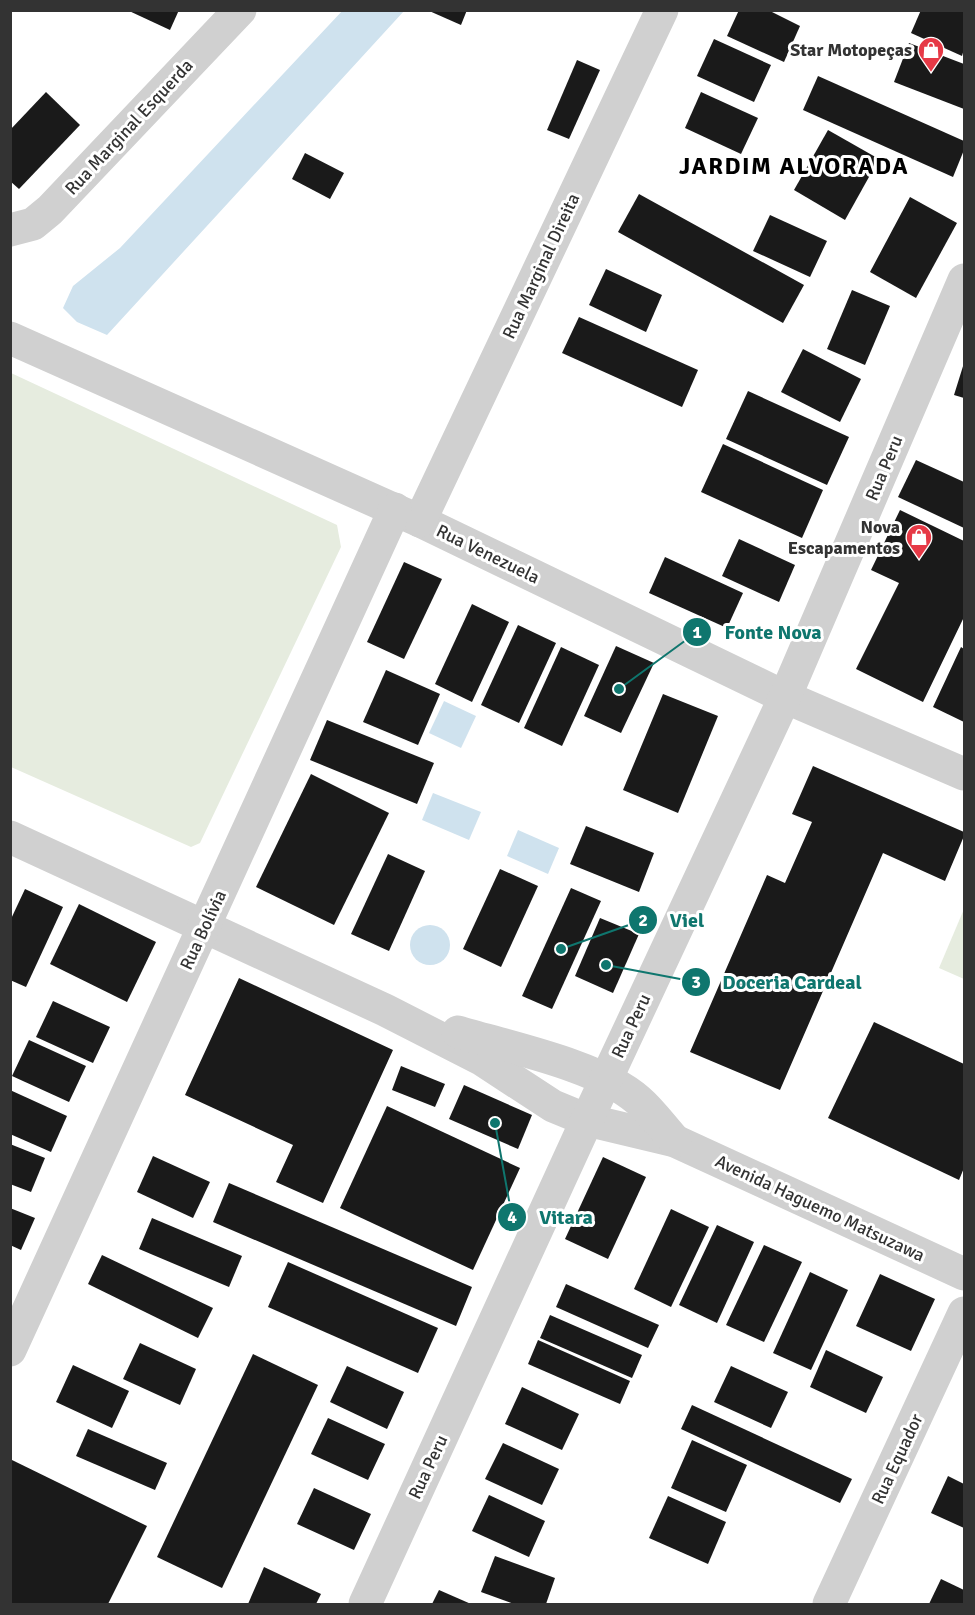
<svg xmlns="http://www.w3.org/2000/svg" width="975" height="1615" viewBox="0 0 975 1615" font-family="Signika,sans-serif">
  <rect width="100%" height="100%" fill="#fff"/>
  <g fill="#e6ecdf">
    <path d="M11 373 337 525 341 547 200 843 191 847 11 767Z"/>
    <path d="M964 909V979L939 968Z"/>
  </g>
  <g fill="#cfe2ee">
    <path d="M343 10 404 11 107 335 77 322 63 308 73 286 120 248Z"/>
    <path d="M444 701 476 716 461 748 429 733Z"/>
    <path d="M433 793 481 812 469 840 422 820Z"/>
    <path d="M518 830 559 848 548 874 507 856Z"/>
    <circle cx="430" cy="945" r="20"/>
  </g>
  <g fill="#1a1a1a">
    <path d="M127 10H179L170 30Z"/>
    <path d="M427 10H467L461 25Z"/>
    <path d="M739 10H768L800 26 784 62 727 36Z"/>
    <path d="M921 10H964V49L962 56 911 33Z"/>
    <path d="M714 39 771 65 754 102 697 76Z"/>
    <path d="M909 43 964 64V109L894 82Z"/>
    <path d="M577 60 600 70 569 139 547 130Z"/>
    <path d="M818 76 964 141V150L953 177 803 110Z"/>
    <path d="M46 92 80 125 19 189 10 181V130Z"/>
    <path d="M701 92 758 118 741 154 685 128Z"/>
    <path d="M828 130 879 159 845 220 794 190Z"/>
    <path d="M305 153 344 173 330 199 292 179Z"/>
    <path d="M639 194 804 285 783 323 618 232Z"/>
    <path d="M910 197 957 223 916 298 870 272Z"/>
    <path d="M770 215 827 241 810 277 753 251Z"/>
    <path d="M606 269 662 295 646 332 589 305Z"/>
    <path d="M852 290 890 306 865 365 827 349Z"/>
    <path d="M579 317 698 370 682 407 562 353Z"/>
    <path d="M803 349 861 379 840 422 781 392Z"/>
    <path d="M964 363V398L954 395Z"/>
    <path d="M748 391 849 437 827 485 726 439Z"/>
    <path d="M723 444 823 490 802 538 701 492Z"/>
    <path d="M916 460 964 482V528L898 497Z"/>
    <path d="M900 510 964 541V617L923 702 856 669 899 583 871 570Z"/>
    <path d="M739 539 795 565 779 602 722 576Z"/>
    <path d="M665 557 743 593 727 628 649 593Z"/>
    <path d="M404 562 442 579 404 659 367 642Z"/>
    <path d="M472 604 509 622 472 702 435 684Z"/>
    <path d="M518 625 556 643 519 723 481 705Z"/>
    <path d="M616 646 654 663 621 733 584 716Z"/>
    <path d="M561 647 599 665 562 746 524 728Z"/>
    <path d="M961 647 964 649V722L933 707Z"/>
    <path d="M386 670 440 694 418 745 363 722Z"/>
    <path d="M663 694 718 716 678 813 623 790Z"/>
    <path d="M327 720 434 763 417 804 310 760Z"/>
    <path d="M813 766 964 832V836L945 881 883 853 780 1090 690 1052 767 875 785 883 812 822 792 814Z"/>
    <path d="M311 774 389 813 334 925 256 887Z"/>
    <path d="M586 826 654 853 639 892 570 864Z"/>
    <path d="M388 854 425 871 389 951 351 934Z"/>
    <path d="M500 869 538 886 501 967 463 949Z"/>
    <path d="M571 888 601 901 552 1009 522 996Z"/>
    <path d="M25 889 63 907 26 987 10 980V921Z"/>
    <path d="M79 904 156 942 127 1002 50 964Z"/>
    <path d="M600 918 639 934 613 993 575 976Z"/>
    <path d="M239 978 393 1050 323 1203 276 1182 293 1145 185 1095Z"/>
    <path d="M53 1001 110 1027 93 1063 36 1037Z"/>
    <path d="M874 1022 964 1064V1168L959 1180 828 1118Z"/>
    <path d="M29 1040 86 1066 69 1102 12 1076Z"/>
    <path d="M401 1066 445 1084 435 1107 392 1090Z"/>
    <path d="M464 1085 532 1115 518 1149 449 1119Z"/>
    <path d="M10 1090 67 1116 51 1152 10 1134Z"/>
    <path d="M387 1106 520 1168 473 1270 340 1208Z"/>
    <path d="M10 1144 45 1158 31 1192 10 1184Z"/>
    <path d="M153 1156 210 1182 193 1218 137 1192Z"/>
    <path d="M603 1157 646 1177 608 1259 565 1239Z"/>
    <path d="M229 1183 472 1287 456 1326 213 1222Z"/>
    <path d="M10 1208 35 1218 21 1250 10 1245Z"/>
    <path d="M671 1209 709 1227 671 1307 634 1289Z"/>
    <path d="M152 1218 242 1256 229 1287 139 1249Z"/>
    <path d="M717 1225 754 1242 717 1323 679 1305Z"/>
    <path d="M764 1245 802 1262 764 1342 726 1325Z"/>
    <path d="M102 1255 213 1308 198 1338 88 1284Z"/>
    <path d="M288 1262 438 1328 418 1373 268 1307Z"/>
    <path d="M810 1272 848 1290 811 1370 773 1353Z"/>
    <path d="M880 1274 935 1299 911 1351 856 1326Z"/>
    <path d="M566 1284 659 1325 648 1348 556 1307Z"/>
    <path d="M550 1315 642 1355 632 1378 540 1338Z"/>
    <path d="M538 1340 630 1381 620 1404 528 1364Z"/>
    <path d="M140 1343 196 1369 180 1405 123 1379Z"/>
    <path d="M826 1350 883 1377 866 1413 810 1387Z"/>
    <path d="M253 1354 318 1385 222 1588 157 1557Z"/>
    <path d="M73 1365 129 1391 112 1428 56 1402Z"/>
    <path d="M347 1366 404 1392 387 1429 330 1402Z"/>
    <path d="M731 1366 788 1392 771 1428 714 1402Z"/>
    <path d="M522 1387 579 1414 562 1450 505 1424Z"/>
    <path d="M692 1405 852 1479 840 1503 681 1429Z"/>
    <path d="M328 1418 385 1444 368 1480 311 1454Z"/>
    <path d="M88 1429 167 1463 155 1490 76 1456Z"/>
    <path d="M692 1440 747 1465 726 1512 671 1488Z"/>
    <path d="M503 1443 559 1469 542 1505 485 1479Z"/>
    <path d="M12 1460 147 1526 108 1604H10Z"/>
    <path d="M948 1476 964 1484V1528L931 1513Z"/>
    <path d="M314 1488 371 1514 354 1550 297 1524Z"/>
    <path d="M489 1495 545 1521 529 1557 472 1531Z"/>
    <path d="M668 1496 726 1522 708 1564 649 1538Z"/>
    <path d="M495 1556 555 1578 546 1604H514L481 1592Z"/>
    <path d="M264 1567 321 1594 316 1604H248Z"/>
    <path d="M941 1579 964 1590V1604H929Z"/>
    <path d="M439 1590 471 1604H432Z"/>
  </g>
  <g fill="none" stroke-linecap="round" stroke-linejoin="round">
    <g stroke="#d0d0d0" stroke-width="33">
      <path d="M10 230 33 224 50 210 240 10"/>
      <path d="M10 338 420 521 785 697 964 774"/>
      <path d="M420 521 662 10"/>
      <path d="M10 837 385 1010 481 1059 553 1106 587 1120 675 1141 964 1274"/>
      <path d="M458 1032C508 1047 600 1066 638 1100 652 1112 663 1128 675 1141"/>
      <path d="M10 1350 395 509"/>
      <path d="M365 1604 587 1120 785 697 964 280"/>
      <path d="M829 1604 964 1313"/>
    </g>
  </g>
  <defs>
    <g id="shop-pin" transform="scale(1.35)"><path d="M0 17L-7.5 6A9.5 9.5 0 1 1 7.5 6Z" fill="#e63946" stroke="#fff"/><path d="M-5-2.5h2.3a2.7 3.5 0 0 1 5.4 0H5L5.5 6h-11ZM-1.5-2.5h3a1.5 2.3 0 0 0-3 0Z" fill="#fff"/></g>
  </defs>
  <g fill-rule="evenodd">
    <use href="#shop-pin" x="931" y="50"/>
    <use href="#shop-pin" x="919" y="537"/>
  </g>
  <g text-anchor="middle" stroke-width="6" stroke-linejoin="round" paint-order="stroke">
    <g font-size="18" font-weight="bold" fill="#333" stroke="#fff" text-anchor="end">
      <text x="912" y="56">Star Motopeças</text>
      <text x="900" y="533">Nova<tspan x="900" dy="21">Escapamentos</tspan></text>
    </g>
    <g font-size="18" fill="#333" stroke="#fff">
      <text transform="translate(129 127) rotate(-47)" y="6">Rua Marginal Esquerda</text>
      <text transform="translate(541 266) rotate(-65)" y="6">Rua Marginal Direita</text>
      <text transform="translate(884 468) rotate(-67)" y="6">Rua Peru</text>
      <text transform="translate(488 554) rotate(26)" y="6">Rua Venezuela</text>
      <text transform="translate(203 930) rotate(-65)" y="6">Rua Bolívia</text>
      <text transform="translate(631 1026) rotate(-65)" y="6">Rua Peru</text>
      <text transform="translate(820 1208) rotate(25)" y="6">Avenida Haguemo Matsuzawa</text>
      <text transform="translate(897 1459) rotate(-65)" y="6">Rua Equador</text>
      <text transform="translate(428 1467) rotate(-65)" y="6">Rua Peru</text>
    </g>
    <g font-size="24" font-weight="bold" letter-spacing="1.5" fill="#000" stroke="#fff">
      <text x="794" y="174">JARDIM ALVORADA</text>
    </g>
  </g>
  <path fill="none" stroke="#0f766e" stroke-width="2" d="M619 689L697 632M561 949L643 920M606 965L696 982M495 1123L512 1217"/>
  <g fill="#0f766e" stroke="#fff" stroke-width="2">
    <circle cx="619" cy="689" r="6"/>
    <circle cx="561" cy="949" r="6"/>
    <circle cx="606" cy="965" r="6"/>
    <circle cx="495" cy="1123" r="6"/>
    <circle cx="697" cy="632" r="15"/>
    <circle cx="643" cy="920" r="15"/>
    <circle cx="696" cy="982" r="15"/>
    <circle cx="512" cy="1217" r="15"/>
  </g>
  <g font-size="18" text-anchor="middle" font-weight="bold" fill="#fff">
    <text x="697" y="638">1</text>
    <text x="643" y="926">2</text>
    <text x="696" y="988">3</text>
    <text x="512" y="1223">4</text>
  </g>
  <g font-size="20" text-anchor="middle" font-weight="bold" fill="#0f766e" stroke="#fff" stroke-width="6" stroke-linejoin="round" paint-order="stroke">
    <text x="773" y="639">Fonte Nova</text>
    <text x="687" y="927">Viel</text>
    <text x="792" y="989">Doceria Cardeal</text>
    <text x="566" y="1224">Vitara</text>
  </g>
  <rect width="975" height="1615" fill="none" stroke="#333333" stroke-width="24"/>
</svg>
